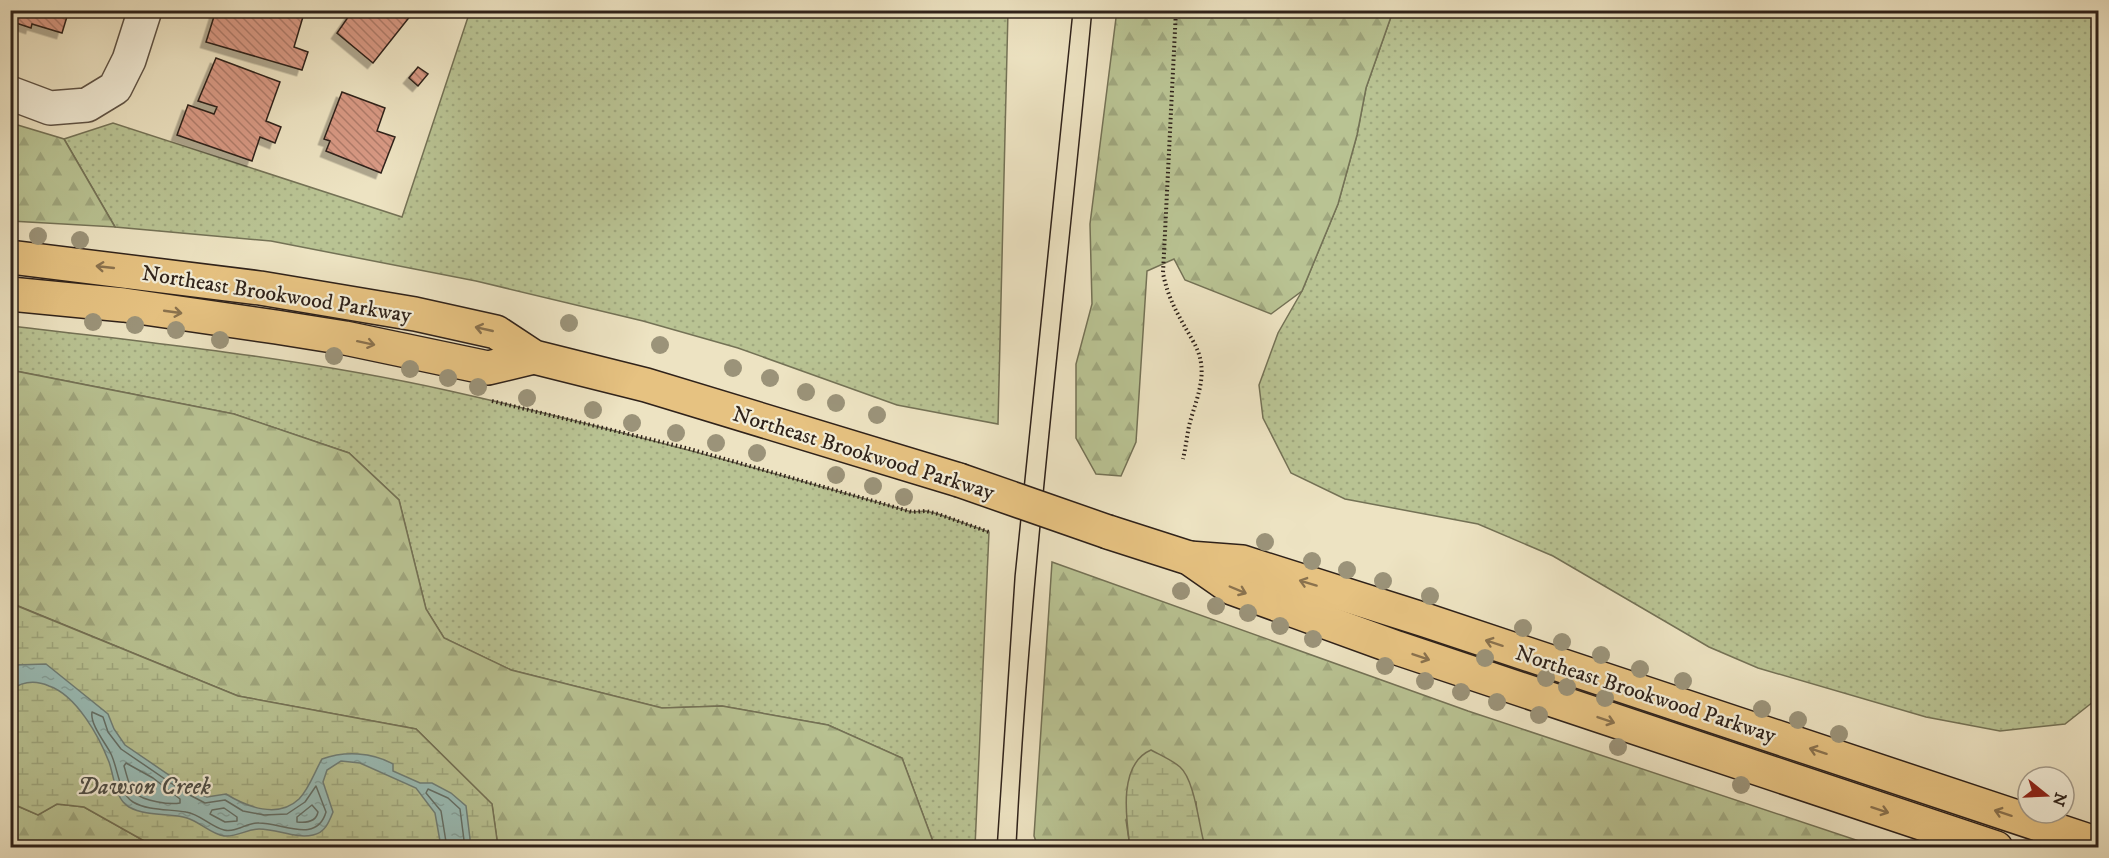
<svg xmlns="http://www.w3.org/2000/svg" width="2109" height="858" viewBox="0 0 2109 858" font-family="'IM FELL DW Pica',serif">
  <defs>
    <pattern id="grass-dots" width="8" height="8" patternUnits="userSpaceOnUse" patternTransform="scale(1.5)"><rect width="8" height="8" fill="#b9c393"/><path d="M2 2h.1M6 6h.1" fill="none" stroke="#9fa77e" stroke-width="1.8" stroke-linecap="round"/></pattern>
    <pattern id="forest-firs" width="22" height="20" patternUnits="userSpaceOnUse" patternTransform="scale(1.5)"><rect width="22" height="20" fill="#b9c393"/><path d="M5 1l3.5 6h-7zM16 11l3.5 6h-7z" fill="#9fa77e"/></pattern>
    <pattern id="wetland-marsh" width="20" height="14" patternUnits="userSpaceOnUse" patternTransform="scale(1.5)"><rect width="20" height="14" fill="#b9c393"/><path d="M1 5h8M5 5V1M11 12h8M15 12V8" fill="none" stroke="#9fa77e"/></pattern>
    <pattern id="water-ripples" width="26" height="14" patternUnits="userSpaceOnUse" patternTransform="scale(1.5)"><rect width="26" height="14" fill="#9abdb7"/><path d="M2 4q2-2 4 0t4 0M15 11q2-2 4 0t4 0" fill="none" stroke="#85a29d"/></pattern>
    <pattern id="building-back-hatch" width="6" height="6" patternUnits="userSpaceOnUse" patternTransform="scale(1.5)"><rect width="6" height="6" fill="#d89984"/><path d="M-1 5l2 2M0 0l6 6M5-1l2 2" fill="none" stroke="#b07c6b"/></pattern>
    <filter id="shadow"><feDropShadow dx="-5.5" dy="5.5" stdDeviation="0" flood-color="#0004"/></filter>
  </defs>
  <rect width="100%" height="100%" fill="#ede3c2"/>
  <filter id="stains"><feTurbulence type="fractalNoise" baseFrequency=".00333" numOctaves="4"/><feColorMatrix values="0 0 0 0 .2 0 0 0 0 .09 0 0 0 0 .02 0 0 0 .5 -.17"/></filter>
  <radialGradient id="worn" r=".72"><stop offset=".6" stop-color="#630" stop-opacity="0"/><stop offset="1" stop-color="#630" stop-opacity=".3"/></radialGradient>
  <g fill="url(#grass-dots)" stroke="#747256" stroke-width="1.5">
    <path d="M470 11H1008L998 424 897 405 738 348 643 321 476 281 271 241 115 227 64 139 113 123 402 217Z"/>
    <path d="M1393 11H2098V698L2065 724 2000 731 1926 717 1758 668 1709 647 1553 556 1478 524 1345 499 1291 473 1263 418 1259 385 1278 333 1302 291 1338 204 1357 135 1366 88Z"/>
    <path d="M11 326C158 343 305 359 450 391 606 426 759 469 912 512L926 511 938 514 989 532 975 847H935L902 758 828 725 722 706 662 708 511 670 444 638 426 609 399 500 349 453 234 414 11 370Z"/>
  </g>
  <g fill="url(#forest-firs)" stroke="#747256" stroke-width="1.5">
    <path d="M1117 10 1393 11 1366 88 1357 135 1338 204 1302 291 1271 314 1185 280 1174 259 1147 271 1136 442 1121 476 1096 474 1076 438V364L1092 304 1090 224Z"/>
    <path d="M11 123 64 139 115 227 11 221Z"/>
    <path d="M10 370 234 414 349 453 399 500 426 609 444 638 511 670 662 708 722 706 828 725 902 758 935 847H498L492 804 416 729 238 696 11 603Z"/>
    <path d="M1052 562 1468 711 1877 847H1205L1198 824 1196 802 1126 820 1130 847H1038L1034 836Z"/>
    <path d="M10 803 38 815 57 804 84 807 155 847H11Z"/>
  </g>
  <g fill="url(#wetland-marsh)" stroke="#747256" stroke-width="1.5">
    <path d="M10 603 238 696 416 729 492 804 498 847H155L84 807 57 804 38 815 11 803Z"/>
    <path d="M1151 750C1160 755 1172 760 1180 767 1195 780 1199 827 1205 847H1130C1126 818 1118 764 1151 750Z"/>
  </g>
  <path fill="url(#water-ripples)" stroke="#6f7f78" stroke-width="1.5" d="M46 664 108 714 114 729 125 745 188 788 207 797 226 794C247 807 278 819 299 799 309 789 315 771 322 759 344 751 372 752 393 764V771L420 783H432L451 793 466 806 471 847H441L435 813 416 788 360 763 341 761 327 770 323 782 333 812C329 822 325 833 313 835 295 839 278 829 259 829 247 829 238 837 224 836 211 834 200 822 187 818 170 813 147 817 129 807 115 799 114 776 109 762 99 736 76 695 49 686 35 680 23 681 11 690V667L15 665Z"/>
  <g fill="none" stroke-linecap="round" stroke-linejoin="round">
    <g stroke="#647068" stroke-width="1.5">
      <path d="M92 712 103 717 108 732 121 749 184 792 205 803 225 800 243 811 264 815 287 814 305 802 316 786 326 812C317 844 282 823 259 823 247 822 237 833 224 830 211 827 200 814 186 812 170 809 148 811 133 802 118 793 118 766 110 752 104 741 90 724 92 712Z"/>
      <path d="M126 763 153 778 180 799V803C170 805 143 801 135 793 128 786 127 775 124 766Z"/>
      <path d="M312 805 318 812C316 822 306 823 297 822V817Z"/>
      <path d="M224 808 237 817V821L225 822 210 814 212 810Z"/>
      <path d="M447 848 441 811 426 793 428 789 448 798 460 809 465 848"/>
    </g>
  </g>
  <g fill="url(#building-back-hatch)" stroke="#2f221a" stroke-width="1.5" filter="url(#shadow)">
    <path d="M10 10H69L62 33 32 24 31 28 10 21Z"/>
    <path d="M216 10H305L294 47 308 52 302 70 206 42Z"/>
    <path d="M353 10H415L373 63 337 33Z"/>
    <path d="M216 58 280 82 266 121 281 127 275 143 260 137 252 161 177 135 188 105 214 114 217 107 198 101Z"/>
    <path d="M418 67 428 74 418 86 409 78Z"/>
    <path d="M342 92 385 108 377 131 395 137 381 173 326 151 330 141 324 139Z"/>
  </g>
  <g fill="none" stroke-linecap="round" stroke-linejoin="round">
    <g stroke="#5e5244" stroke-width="36">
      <path id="minor" d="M10 93 50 108 87 105 115 88 129 60 145 10"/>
    </g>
    <g stroke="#2f221a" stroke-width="36">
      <g id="major">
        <path d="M10 257 260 288 415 314 496 332 534 357 646 385 959 480"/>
        <path d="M10 294 124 305 276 327 345 338 488 368 534 357"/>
        <path d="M1108 532 1189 558 1232 588 1397 648 1996 848"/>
        <path d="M1189 558 1242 562 1425 620 2098 844"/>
      </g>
    </g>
    <g stroke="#2f221a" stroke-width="4" stroke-dasharray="1.5 3" stroke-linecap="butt">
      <path d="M1176 10 1163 273C1168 300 1180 318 1193 341 1210 370 1198 394 1190 422 1187 434 1186 447 1183 459"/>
      <path d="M492 401 686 448 912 512 926 511 938 514 989 532"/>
    </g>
    <use href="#minor" stroke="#f3edd7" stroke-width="33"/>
    <use href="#major" stroke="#e6c281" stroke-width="33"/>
    <g stroke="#2f221a" stroke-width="1.5">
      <path d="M997 848 1015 576 1073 10"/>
      <path d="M1016 848C1030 568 1066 290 1092 10"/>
    </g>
    <g stroke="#2f221a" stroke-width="36" stroke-linecap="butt">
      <path id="major-bridge" d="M959 480 1108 532"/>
    </g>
    <use href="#major-bridge" stroke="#e6c281" stroke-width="33"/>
  </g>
  <g fill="#9b9379">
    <circle cx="38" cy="236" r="9"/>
    <circle cx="80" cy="240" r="9"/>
    <circle cx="93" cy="322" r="9"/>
    <circle cx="569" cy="323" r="9"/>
    <circle cx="135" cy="325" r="9"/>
    <circle cx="176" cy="330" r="9"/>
    <circle cx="220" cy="340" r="9"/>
    <circle cx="660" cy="345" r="9"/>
    <circle cx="334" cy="356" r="9"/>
    <circle cx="733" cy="368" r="9"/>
    <circle cx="410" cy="369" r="9"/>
    <circle cx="448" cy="378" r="9"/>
    <circle cx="770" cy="378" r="9"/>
    <circle cx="478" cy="387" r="9"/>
    <circle cx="806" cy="392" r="9"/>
    <circle cx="527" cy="398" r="9"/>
    <circle cx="836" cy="403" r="9"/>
    <circle cx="593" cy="410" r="9"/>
    <circle cx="877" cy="415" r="9"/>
    <circle cx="632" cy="423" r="9"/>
    <circle cx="676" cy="433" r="9"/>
    <circle cx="716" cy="443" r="9"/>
    <circle cx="757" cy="453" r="9"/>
    <circle cx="836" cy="475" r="9"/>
    <circle cx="873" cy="486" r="9"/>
    <circle cx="904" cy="497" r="9"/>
    <circle cx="1265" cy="542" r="9"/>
    <circle cx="1312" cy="561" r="9"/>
    <circle cx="1347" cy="570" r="9"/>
    <circle cx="1383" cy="581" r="9"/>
    <circle cx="1181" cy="591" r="9"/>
    <circle cx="1430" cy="596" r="9"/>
    <circle cx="1216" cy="606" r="9"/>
    <circle cx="1248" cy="613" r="9"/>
    <circle cx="1280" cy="626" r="9"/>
    <circle cx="1523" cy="628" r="9"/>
    <circle cx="1313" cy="639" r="9"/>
    <circle cx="1562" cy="642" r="9"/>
    <circle cx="1601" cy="655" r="9"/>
    <circle cx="1485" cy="658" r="9"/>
    <circle cx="1385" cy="666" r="9"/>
    <circle cx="1640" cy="669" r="9"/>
    <circle cx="1546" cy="678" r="9"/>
    <circle cx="1425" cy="681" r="9"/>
    <circle cx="1683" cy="681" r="9"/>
    <circle cx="1567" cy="687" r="9"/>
    <circle cx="1461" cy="692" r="9"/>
    <circle cx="1605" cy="698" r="9"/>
    <circle cx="1497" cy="702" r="9"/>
    <circle cx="1762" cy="709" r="9"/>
    <circle cx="1539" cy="715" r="9"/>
    <circle cx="1798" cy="720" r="9"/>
    <circle cx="1839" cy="734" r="9"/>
    <circle cx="1618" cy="747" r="9"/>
    <circle cx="1741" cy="785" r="9"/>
  </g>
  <defs><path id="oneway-shaft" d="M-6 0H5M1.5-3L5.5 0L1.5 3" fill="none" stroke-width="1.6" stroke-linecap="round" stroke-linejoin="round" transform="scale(1.5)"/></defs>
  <g stroke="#8a724e">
    <use href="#oneway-shaft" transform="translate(105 267) rotate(-174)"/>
    <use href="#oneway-shaft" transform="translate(173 312) rotate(8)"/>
    <use href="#oneway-shaft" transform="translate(484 329) rotate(-167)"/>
    <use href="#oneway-shaft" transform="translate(366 343) rotate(12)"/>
    <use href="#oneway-shaft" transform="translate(1308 583) rotate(-163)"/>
    <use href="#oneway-shaft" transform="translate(1238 590) rotate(23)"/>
    <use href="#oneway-shaft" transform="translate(1494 643) rotate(-162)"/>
    <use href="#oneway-shaft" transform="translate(1421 657) rotate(19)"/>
    <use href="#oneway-shaft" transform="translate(1606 720) rotate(19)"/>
    <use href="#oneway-shaft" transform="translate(1818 751) rotate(-162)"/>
    <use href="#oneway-shaft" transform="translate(1880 810) rotate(18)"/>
    <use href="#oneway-shaft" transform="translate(2003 813) rotate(-162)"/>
  </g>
  <g text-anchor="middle" stroke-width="4.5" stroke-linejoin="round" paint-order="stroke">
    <g font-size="22" fill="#2f221a" stroke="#f3edd7">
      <text transform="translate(277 293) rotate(9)" y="8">Northeast Brookwood Parkway</text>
      <text transform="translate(864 452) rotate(17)" y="8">Northeast Brookwood Parkway</text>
      <text transform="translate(1646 693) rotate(18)" y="8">Northeast Brookwood Parkway</text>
    </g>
    <g font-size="24" font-style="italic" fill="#4f5049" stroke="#f3edd7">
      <text x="144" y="794">Dawson Creek</text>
    </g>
  </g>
  <rect width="2109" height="858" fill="none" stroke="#ede3c2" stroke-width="36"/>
  <rect x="12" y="12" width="2085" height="834" fill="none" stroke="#2f221a" stroke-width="3"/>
  <rect x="18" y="18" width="2073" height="822" fill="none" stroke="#2f221a" stroke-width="1.5"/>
  <g transform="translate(2046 795) rotate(108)"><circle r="28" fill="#f3edd7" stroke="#a59c8b" stroke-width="1.5"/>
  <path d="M0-4.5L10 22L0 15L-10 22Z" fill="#8f2418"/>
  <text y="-9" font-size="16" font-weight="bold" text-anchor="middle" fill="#2f221a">N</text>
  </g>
  <rect width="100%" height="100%" filter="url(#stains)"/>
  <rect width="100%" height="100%" fill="url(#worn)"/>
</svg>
